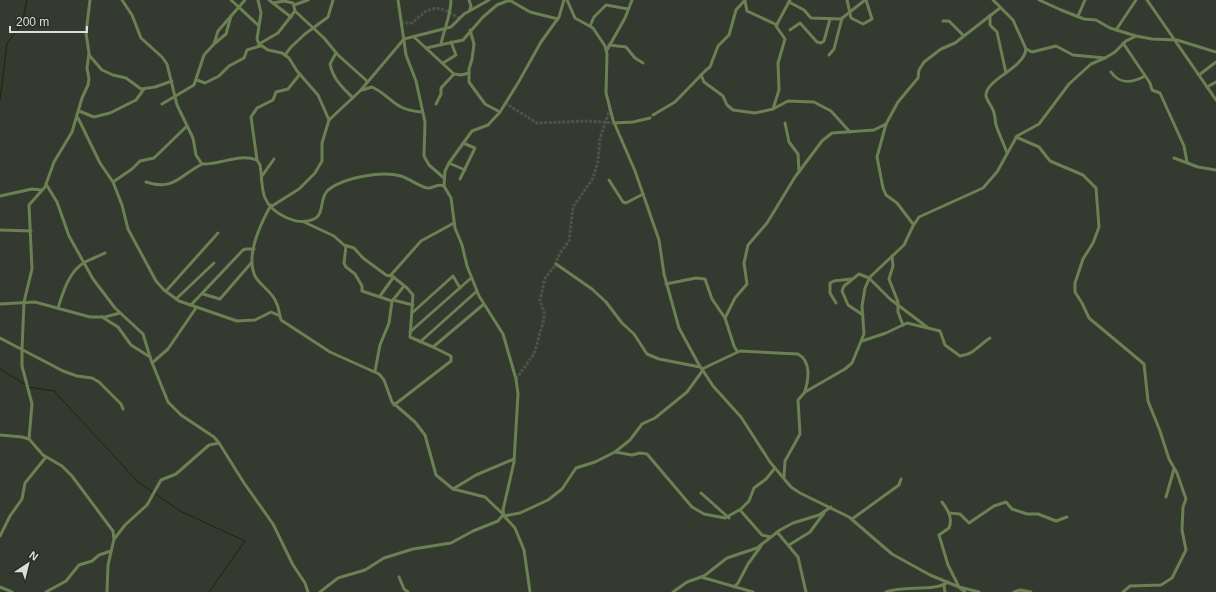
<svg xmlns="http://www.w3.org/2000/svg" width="1216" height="592" viewBox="0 0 1216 592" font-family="Arial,sans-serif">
  <rect width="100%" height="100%" fill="#343a2f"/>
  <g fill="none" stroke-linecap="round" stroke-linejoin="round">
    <g stroke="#1a2805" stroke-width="1">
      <path d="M0 100 7 43 22 24 27 0"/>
      <path d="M0 369 26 385"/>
      <path d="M28 387 54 391 138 482 180 511 245 541 209 592"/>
    </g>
    <g stroke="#4d5348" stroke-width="3" stroke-dasharray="3 1.5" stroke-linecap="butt">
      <path d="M401 23H412L426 11 436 8 445 10 459 18"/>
      <path d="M505 103 537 123 586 121 614 123"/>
      <path d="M516 379 534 354 544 319V312L540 300 545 278 554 267 560 253 569 241 573 207 593 178 598 161 600 138 610 109"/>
    </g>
    <g stroke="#6b8053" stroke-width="3">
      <path d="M90 0 86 33 89 53 87 68 89 79 88 85 82 98 72 132 54 162 45 187 29 205 32 269 24 302 22 349V366L32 404 29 439 43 455 62 466 72 476 113 531 114 539 108 565 107 592"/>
      <path d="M122 0 132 15 141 38 162 57 167 64 177 105 193 138 196 155 202 164C221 165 238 153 257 160L260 165C262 175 261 189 265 198 272 214 298 227 314 219 325 214 319 198 328 190 344 177 382 171 401 176 410 179 418 186 427 188 433 189 437 183 444 186L451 198 455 228 462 245 467 266 479 296 503 334 516 379 518 394 514 462 503 510 504 516 515 528 524 550 530 592"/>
      <path d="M231 0 258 25"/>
      <path d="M258 0 261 13 257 39 259 44 268 50 282 53 289 58 297 71 318 95 329 120"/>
      <path d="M269 0 291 17"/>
      <path d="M398 0 406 55 416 81 425 122 424 156 429 165 444 178"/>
      <path d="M469 0 471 6 470 9"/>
      <path d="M567 0 575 18 593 28 605 46 607 54 606 93 613 120 635 171 659 240 664 274 679 328 698 363 713 386 741 417 770 462 791 487 800 493 849 517 892 554 930 575 959 587 965 592"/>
      <path d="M847 0 851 18 863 24 872 19 866 0"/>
      <path d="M993 0 1013 20 1026 49 1032 52 1056 46 1073 55 1105 58 1115 52 1126 41 1136 36"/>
      <path d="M1039 0 1061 10 1084 19 1096 20 1110 28 1136 36 1152 39 1177 40 1216 52"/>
      <path d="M1147 0 1216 100"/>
      <path d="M745 1 747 11 777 25"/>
      <path d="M789 2 804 10 811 18 841 19 865 0"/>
      <path d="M273 3 284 1 293 3 295 11 324 38 338 55 367 81"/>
      <path d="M294 5 308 0"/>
      <path d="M990 15V25L997 32 1006 73"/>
      <path d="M1078 16 1085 0"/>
      <path d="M943 21H949L963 35"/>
      <path d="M590 26 594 17 606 5 628 9"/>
      <path d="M470 30 474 44 472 59 469 69V82L485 104 500 112"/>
      <path d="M790 30 800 23 817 42 821 43 824 41 830 19"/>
      <path d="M1116 30 1136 0"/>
      <path d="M414 37 454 74 461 75 469 73"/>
      <path d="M1123 43 1150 83 1152 90 1160 93 1184 146 1187 162"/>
      <path d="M214 44 226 34 231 16"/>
      <path d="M259 44 278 33 295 11"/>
      <path d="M441 44C444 29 451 15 451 0"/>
      <path d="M609 45 626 47 635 58 643 63"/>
      <path d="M426 48 463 40 483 17 497 5 507 1H511L530 12 558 19"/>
      <path d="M607 50 625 18 632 0"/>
      <path d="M336 53 330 64C333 79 342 87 353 98"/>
      <path d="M89 55 102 70 113 75 126 78 141 89 155 87 172 81"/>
      <path d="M285 55 291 47 305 34 328 17 333 0"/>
      <path d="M829 55 834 49 842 18"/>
      <path d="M443 63 456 55 451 42"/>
      <path d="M1111 72C1120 85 1132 83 1145 76"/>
      <path d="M701 75 704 82 723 96 727 105 733 110 755 113 773 109 788 101 814 102 831 111 850 132"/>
      <path d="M1199 75 1216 62"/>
      <path d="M197 80 205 83 219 76 229 66 244 58 247 50 260 46"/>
      <path d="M1207 87 1216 82"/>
      <path d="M362 90 372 87C393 97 393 110 422 112"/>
      <path d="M162 104 194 85 204 55 214 44 218 31 245 0"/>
      <path d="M436 104 441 94V88L454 74"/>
      <path d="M773 109 779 90 778 63 785 39 776 26 790 0"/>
      <path d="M79 111 94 117 110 113 136 100 144 89"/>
      <path d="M653 115 675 102 706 70 710 67 718 46 729 35 736 10 745 0"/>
      <path d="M78 118 100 163 113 182 122 205 128 229 156 281 164 290 179 301 237 321 255 320 271 312 280 316"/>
      <path d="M614 123 633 122 650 118"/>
      <path d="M785 123 789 142 798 154 799 172"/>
      <path d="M1016 137 1039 147 1050 161 1083 175 1096 188 1099 227 1093 243 1083 259 1075 283V292L1082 303 1089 318 1144 364 1148 401 1160 431 1169 459 1177 473 1186 499 1183 507 1182 530 1186 550 1172 578 1161 585 1130 586 1123 592"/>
      <path d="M1007 153C1004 144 999 134 996 125 995 120 995 114 993 110 991 105 987 101 986 96 985 79 1024 69 1026 49"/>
      <path d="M1174 158 1198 167 1216 170"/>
      <path d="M257 160 251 117 257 108 273 100 276 92 288 89 300 74"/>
      <path d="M449 163 465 170"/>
      <path d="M262 176 274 159"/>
      <path d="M460 179 475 148 463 143"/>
      <path d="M609 180 623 202 626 203 643 194"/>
      <path d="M113 182 132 169 140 161 154 158 187 126"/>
      <path d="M146 182C174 191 179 176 202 164"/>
      <path d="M46 184 57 202 69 236 93 279 115 308 143 334 151 360 168 402 181 415 214 437 219 443 244 483 273 524 293 565 305 583 308 592"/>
      <path d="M444 186 445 171 449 163 472 131 488 125 500 112 518 83 541 42 559 17 564 0"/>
      <path d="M0 196 32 189 42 190"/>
      <path d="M271 205C261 223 245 255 255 276 260 286 272 291 276 302 279 307 279 314 281 320L330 352 379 374 384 380 392 402 415 422 425 435 436 475 453 489 485 497 504 515"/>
      <path d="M272 206 299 189 315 173 322 161V143L329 120 360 91 404 39 451 27 464 14 489 0"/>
      <path d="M304 222 334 236 344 245 354 248 363 258 386 275 390 276 421 241 454 223"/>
      <path d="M913 224 897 203 886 195 883 188 877 157 886 124 898 102 918 78 919 70 924 62 941 49 955 43 1000 8"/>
      <path d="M0 230 31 231"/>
      <path d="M346 246 344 263 346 267 355 274 362 286V291L392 301 389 323 380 345 375 371"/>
      <path d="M892 256 893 266 889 279 898 302V312L903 325"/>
      <path d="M556 264 592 289 606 302 622 323 634 334 647 354 659 359 700 367"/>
      <path d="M391 275 407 288 413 295 410 337 433 347 484 304"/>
      <path d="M666 284 696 278 705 279 712 299 725 318 734 346 737 351"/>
      <path d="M166 291 218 233"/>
      <path d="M203 294 220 299 252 262"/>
      <path d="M380 296 393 278"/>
      <path d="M176 299 214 263"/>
      <path d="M393 300 413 305"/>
      <path d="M393 300 404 286"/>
      <path d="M836 303 830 293V283L834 281 851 279"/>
      <path d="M0 304 35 302 90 317H105L120 313"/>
      <path d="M191 305 243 250 246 249H254"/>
      <path d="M58 308C63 292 69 271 85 262 91 259 99 256 105 253"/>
      <path d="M412 313 453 276 460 288"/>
      <path d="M863 315 848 305 842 291 844 286 859 274 869 278 890 299 927 327"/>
      <path d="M102 317 118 327 131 345 150 357"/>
      <path d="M725 318 735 298 747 284 744 263 748 245 767 223 795 177 822 141 832 133 874 130 886 124"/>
      <path d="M410 332 471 278"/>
      <path d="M0 338 63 371 77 376 92 378 99 382 121 404 123 409"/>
      <path d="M862 341 886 333 907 323 940 331 945 345 960 356C973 355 979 345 990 338"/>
      <path d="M420 342 477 291"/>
      <path d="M152 363 168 349 196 308"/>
      <path d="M702 369 740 351 798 354C811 361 809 379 805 391"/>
      <path d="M394 405 451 361V356L433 347"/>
      <path d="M0 435 22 437 29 439"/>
      <path d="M615 452 632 455 640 453 647 454 692 507 704 514 725 518 741 509 749 501 754 488 766 479 775 468"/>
      <path d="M784 477 785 461 800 434 798 400 805 392 845 369 852 363 864 334 862 306 865 288 870 277 904 245 913 226 919 217 983 188 997 172 1017 136 1039 124 1069 84 1091 64 1105 58"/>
      <path d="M453 489 476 475 514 459"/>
      <path d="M701 493 729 518"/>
      <path d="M1166 497 1174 469"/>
      <path d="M942 502C948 510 953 518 949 528L939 535 948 565 959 587 979 592"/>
      <path d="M740 510 762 535 770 537"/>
      <path d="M949 513 960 514 969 523 994 506 1006 502 1012 509 1027 514H1038L1056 521 1067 517"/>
      <path d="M504 516 520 513 548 500 562 489 576 468 595 462 615 452 630 440 642 424 655 418 687 392 703 370"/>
      <path d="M852 519 899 485 901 479"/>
      <path d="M777 532 798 557 806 592"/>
      <path d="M0 536 10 516 22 499 25 483 46 457"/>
      <path d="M115 538 125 525 147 505 161 480 176 474 209 445 219 443"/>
      <path d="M789 545 810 532 824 513"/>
      <path d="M399 577 404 589 408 592"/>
      <path d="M701 577 753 592"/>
      <path d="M944 586 945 592"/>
      <path d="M0 587 12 592"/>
      <path d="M734 587 738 583 748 564 761 546"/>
      <path d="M46 592 66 581 79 565 92 561 99 555 111 551"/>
      <path d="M320 592 338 578 365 570 384 558 413 549 451 543 473 531 498 521 503 515"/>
      <path d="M673 592 687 582 704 576 727 558 757 548 780 530 793 523 819 515 831 507"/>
      <path d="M886 592C903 585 936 592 948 582"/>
      <path d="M1014 592 1020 590 1031 592"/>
    </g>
  </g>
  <g transform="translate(28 564) rotate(35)" stroke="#2a3025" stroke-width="3" paint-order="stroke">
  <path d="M0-3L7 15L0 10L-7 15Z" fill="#dbdfd8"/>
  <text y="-6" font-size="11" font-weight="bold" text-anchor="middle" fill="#dbdfd8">N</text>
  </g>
  <path d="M10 26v6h77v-6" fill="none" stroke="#dbdfd8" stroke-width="2"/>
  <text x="16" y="26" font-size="12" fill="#dbdfd8" stroke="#2a3025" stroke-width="3" paint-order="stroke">200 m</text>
</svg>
